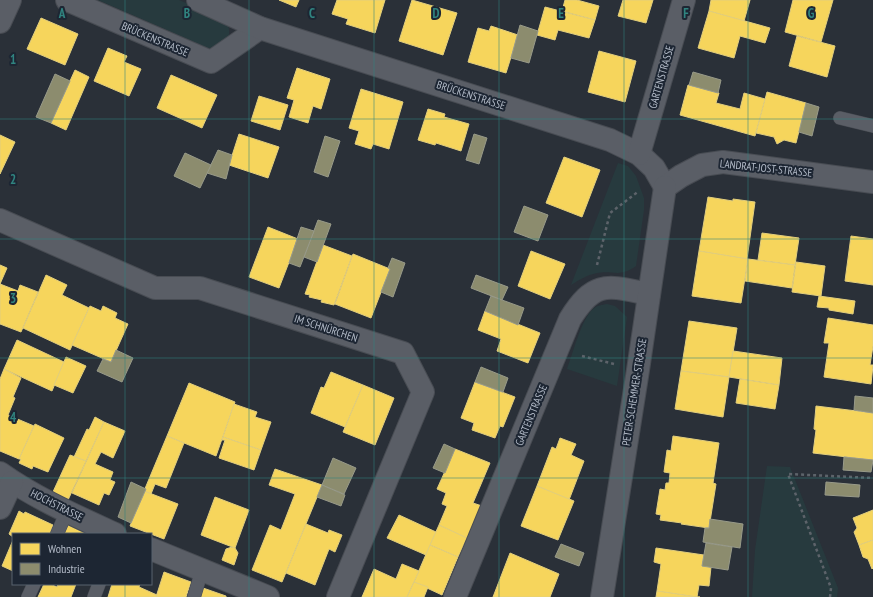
<svg xmlns="http://www.w3.org/2000/svg" width="873" height="597" viewBox="0 0 873 597" font-family="'PT Sans Narrow',sans-serif">
  <rect width="100%" height="100%" fill="#2a3038"/>
  <g fill="#273a3e">
    <path d="M98 0H179L223 19C230 26 230 31 228 40L217 49 208 48Z"/>
    <path d="M618 163 628 166 636 176 644 198V210L636 266C619 278 614 270 597 273 587 275 579 280 571 285Z"/>
    <path d="M607 304 615 306 627 317 617 386 567 369C573 353 581 320 593 309 597 305 602 305 607 304Z"/>
    <path d="M767 466 790 467 838 588 837 597H752L755 550Z"/>
  </g>
  <g fill="#f6d55c" stroke="#e2ce7d">
    <path d="M279 0H299L296 7Z"/>
    <path d="M337 0H385L375 33 346 24 348 19 332 14Z"/>
    <path d="M412 0 457 13 443 55 399 41Z"/>
    <path d="M565 0H577L599 6 595 20 562 11Z"/>
    <path d="M623 0H653L646 23 618 16Z"/>
    <path d="M711 0H750L744 21 709 11Z"/>
    <path d="M793 0H833L821 42 785 32Z"/>
    <path d="M545 7 595 20 589 38 558 30 555 40 537 35Z"/>
    <path d="M709 11 770 28 765 43 740 36 734 58 698 48Z"/>
    <path d="M41 18 78 34 65 65 27 49Z"/>
    <path d="M491 26 518 35 506 73 468 62 478 28 489 31Z"/>
    <path d="M797 36 835 46 827 77 789 66Z"/>
    <path d="M108 48 127 56 124 62 141 69 129 96 94 81Z"/>
    <path d="M599 51 636 61 625 102 588 92Z"/>
    <path d="M297 68 330 79 321 109 313 106 308 123 289 117 294 100 287 98Z"/>
    <path d="M75 70 89 77 66 130 51 123Z"/>
    <path d="M171 75 217 95 202 128 157 108Z"/>
    <path d="M688 85 719 93 716 103 740 109 744 93 765 99 755 136 680 115Z"/>
    <path d="M361 89 403 102 389 149 373 144 371 149 355 144 359 131 349 128Z"/>
    <path d="M767 92 806 103 796 143 784 140 777 144 774 137 756 133Z"/>
    <path d="M259 96 288 105 280 130 251 121Z"/>
    <path d="M428 109 445 114 444 117 469 124 461 151 436 143 435 145 418 140Z"/>
    <path d="M239 134 279 147 268 178 229 165Z"/>
    <path d="M0 135 15 142 0 174Z"/>
    <path d="M564 157 600 170 582 217 546 203Z"/>
    <path d="M708 197 733 201V199L755 202 747 259 699 251Z"/>
    <path d="M268 227 298 239 279 288 249 277Z"/>
    <path d="M762 233 799 238 795 265 758 260Z"/>
    <path d="M851 236 873 239V285L845 281Z"/>
    <path d="M323 245 352 256 334 305 321 302 322 300 309 297 310 295 305 294Z"/>
    <path d="M531 251 565 264 550 299 518 286Z"/>
    <path d="M699 251 748 259 741 303 692 296Z"/>
    <path d="M353 254 390 269 371 318 335 304Z"/>
    <path d="M748 259 795 265 792 288 745 281Z"/>
    <path d="M796 262 825 266 821 296 792 292Z"/>
    <path d="M0 265 7 268 0 284 18 291 20 285 38 292 21 332 0 324Z"/>
    <path d="M46 275 67 285 62 295 89 308 70 350 23 328Z"/>
    <path d="M819 296 855 301 853 314 829 310V308L817 307Z"/>
    <path d="M90 306 101 311 103 306 117 313 115 318 128 324 111 362 72 345Z"/>
    <path d="M485 311 540 333 528 363 497 351 501 339 478 330Z"/>
    <path d="M828 318 873 325V346L870 365H873L871 384 824 377 829 343H824Z"/>
    <path d="M689 321 737 328 729 377 681 371Z"/>
    <path d="M17 340 64 362 52 391 4 369Z"/>
    <path d="M733 351 782 358 779 385 729 377Z"/>
    <path d="M66 357 86 366 73 393 54 385Z"/>
    <path d="M4 369 21 378 13 397 15 398 8 415 34 426 19 459 0 451V379Z"/>
    <path d="M681 371 729 377 723 417 675 409Z"/>
    <path d="M331 372 363 385 345 427 311 413 321 387 324 388Z"/>
    <path d="M740 379 779 385 775 409 736 403Z"/>
    <path d="M475 382 515 397 503 427 500 426 495 438 472 430 474 423 461 418Z"/>
    <path d="M189 383 235 402 216 456 167 436Z"/>
    <path d="M363 385 394 398 375 445 343 432Z"/>
    <path d="M234 404 257 412 255 417 271 422 261 450 223 437Z"/>
    <path d="M816 406 873 413V460L813 453 816 430 814 429Z"/>
    <path d="M95 417 104 422 86 461 74 457 87 429 89 430Z"/>
    <path d="M104 422 125 431 113 458 101 452 95 464 113 472 110 480 115 482 109 495 104 493 99 505 72 493Z"/>
    <path d="M35 424 64 438 48 472 33 466 32 469 19 463 21 459H19Z"/>
    <path d="M167 436 184 443 166 488 155 484 151 494 144 491Z"/>
    <path d="M673 436 719 443 713 483 716 484 709 528 681 524 682 523 660 520 661 515 656 514 660 489 665 490 666 483H669L670 473 664 472 667 450 671 451Z"/>
    <path d="M223 437 261 450 254 470 219 458 225 440H222Z"/>
    <path d="M560 438 576 444 571 455 584 461 569 500 537 486 552 447 556 449Z"/>
    <path d="M455 449 490 463 473 503 482 506 468 539 439 525 447 506 442 504 446 493 437 489Z"/>
    <path d="M70 455 86 461 68 500 52 494Z"/>
    <path d="M275 469 322 485 282 582 252 570 270 525 281 530 295 494 269 485Z"/>
    <path d="M537 486 574 501 558 540 521 526Z"/>
    <path d="M144 491 178 504 164 539 130 526Z"/>
    <path d="M215 497 249 510 235 548 201 535Z"/>
    <path d="M873 510V540L859 545 854 532 857 528 853 518Z"/>
    <path d="M19 511 24 514 25 512 53 525 50 534H13V537L9 534Z"/>
    <path d="M399 515 436 532 426 555 387 538Z"/>
    <path d="M306 524 328 533 329 530 342 535 335 552 329 549 315 585 286 573Z"/>
    <path d="M68 525 87 534H64Z"/>
    <path d="M439 525 467 538 458 557 430 545Z"/>
    <path d="M13 540V571L2 566Z"/>
    <path d="M873 540V568L872 569 868 559 863 557 859 545Z"/>
    <path d="M430 545 458 557 442 595 414 582Z"/>
    <path d="M232 547 235 548 238 553 234 565 222 560 226 549Z"/>
    <path d="M656 548 704 555 702 566 711 567 709 586 699 585 697 597 657 591 661 564 654 562Z"/>
    <path d="M510 553 559 574 550 597H493Z"/>
    <path d="M402 564 419 571 407 597H362L374 569 396 579Z"/>
    <path d="M164 572 191 582 186 597H156Z"/>
    <path d="M414 582 428 587 424 597H407Z"/>
    <path d="M44 584H50L57 587 58 584H76L71 597H38Z"/>
    <path d="M112 584H140L139 587 157 595 156 597H108Z"/>
    <path d="M203 588 226 596V597H200Z"/>
    <path d="M657 591 697 597H700H656Z"/>
  </g>
  <g fill="#8c8c6e" stroke="#989a89">
    <path d="M520 25 538 31 529 63 511 58Z"/>
    <path d="M693 72 721 80 718 93 689 85Z"/>
    <path d="M55 74 70 81 51 123 36 117Z"/>
    <path d="M806 103 819 107 812 136 799 132Z"/>
    <path d="M474 134 487 138 479 164 466 160Z"/>
    <path d="M325 136 340 141 328 177 314 172Z"/>
    <path d="M218 150 232 155 226 179 207 173Z"/>
    <path d="M185 153 211 165 200 188 174 176Z"/>
    <path d="M524 206 548 215 538 241 514 232Z"/>
    <path d="M318 220 331 224 317 262 304 257Z"/>
    <path d="M301 227 314 231 300 267 289 263Z"/>
    <path d="M392 258 405 263 393 297 381 292 390 269 388 268Z"/>
    <path d="M476 275 508 287 502 300 471 288Z"/>
    <path d="M491 296 524 308 518 325 485 311Z"/>
    <path d="M116 350 133 358 122 382 97 371 103 359 111 362Z"/>
    <path d="M481 367 508 378 503 392 475 382Z"/>
    <path d="M855 396 873 398V413L854 410Z"/>
    <path d="M444 444 455 449 445 473 433 468Z"/>
    <path d="M844 457 873 460 871 472 843 470Z"/>
    <path d="M333 458 356 468 344 494 322 485Z"/>
    <path d="M131 482 146 489 131 523 118 517Z"/>
    <path d="M826 482 860 485 859 497 825 495Z"/>
    <path d="M322 485 345 495 341 506 317 497Z"/>
    <path d="M710 519 743 524 740 548 703 542 705 528H709Z"/>
    <path d="M706 543 732 547 728 570 702 566Z"/>
    <path d="M561 544 584 553 579 566 555 557Z"/>
  </g>
  <g fill="none" stroke-linecap="round" stroke-linejoin="round">
    <g stroke="#484c53" stroke-width="14">
      <g id="lane">
        <path d="M840 118 873 126"/>
        <path d="M57 534 67 511"/>
        <path d="M28 597 34 584"/>
        <path d="M94 597 99 584"/>
        <path d="M194 597 202 570"/>
      </g>
    </g>
    <g stroke="#484c53" stroke-width="24">
      <g id="street">
        <path d="M67 0 211 62 260 28"/>
        <path d="M198 0 260 28 610 140 639 154 654 168 665 187"/>
        <path d="M0 22 10 0"/>
        <path d="M639 154 684 0"/>
        <path d="M665 187 681 176 702 165 723 162 873 182"/>
        <path d="M0 220 155 288H200L403 353 423 392 338 597"/>
        <path d="M0 473C35 498 76 516 115 534"/>
        <path d="M0 508 12 482"/>
        <path d="M151 549 268 597"/>
        <path d="M455 597 570 319C595 279 608 286 649 294"/>
        <path d="M602 597 638 370 665 187"/>
      </g>
    </g>
    <g stroke="#5d636a" stroke-width="2.5" stroke-dasharray="3 3" stroke-linecap="butt">
      <path d="M597 265 610 213 639 191"/>
      <path d="M582 356 614 364"/>
      <path d="M830 597 831 588 788 474 873 478"/>
    </g>
    <use href="#lane" stroke="#5a5e66" stroke-width="13"/>
    <use href="#street" stroke="#5a5e66" stroke-width="22"/>
  </g>
  <path fill="none" stroke="#308480" stroke-width="1" stroke-opacity="0.55" d="M125 0V534M249 0V597M374 0V597M499 0V597M624 0V597M748 0V597M0 119H873M0 239H873M0 358H873M0 478H873M125 584V597"/>
  <g text-anchor="middle" stroke-width="4" stroke-linejoin="round" paint-order="stroke">
    <g font-size="11" fill="#b4bcc9" stroke="#1d2633">
      <text transform="translate(155 39) rotate(23)" y="4">BRÜCKENSTRASSE</text>
      <text transform="translate(661 77) rotate(-74)" y="4">GARTENSTRASSE</text>
      <text transform="translate(471 95) rotate(18)" y="4">BRÜCKENSTRASSE</text>
      <text transform="translate(766 168) rotate(6)" y="4">LANDRAT-JOST-STRASSE</text>
      <text transform="translate(326 328) rotate(18)" y="4">IM SCHNÜRCHEN</text>
      <text transform="translate(634 392) rotate(-81)" y="4">PETER-SCHEMMER-STRASSE</text>
      <text transform="translate(531 415) rotate(-67)" y="4">GARTENSTRASSE</text>
      <text transform="translate(57 505) rotate(27)" y="4">HOCHSTRASSE</text>
    </g>
  </g>
  <g font-size="13" text-anchor="middle" font-weight="bold" fill="#308480" stroke="#1d2633" stroke-width="4" stroke-linejoin="round" paint-order="stroke">
    <text x="62" y="18">A</text>
    <text x="187" y="18">B</text>
    <text x="312" y="18">C</text>
    <text x="436" y="18">D</text>
    <text x="561" y="18">E</text>
    <text x="686" y="18">F</text>
    <text x="811" y="18">G</text>
    <text x="13" y="64">1</text>
    <text x="13" y="184">2</text>
    <text x="13" y="303">3</text>
    <text x="13" y="422">4</text>
  </g>
  <rect x="12" y="533" width="140" height="52" fill="#1d2633" stroke="#59626f"/>
  <rect x="20" y="543" width="20" height="12" fill="#f6d55c" stroke="#59626f"/>
  <text x="48" y="553" font-size="12" fill="#b4bcc9">Wohnen</text>
  <rect x="20" y="563" width="20" height="12" fill="#8c8c6e" stroke="#59626f"/>
  <text x="48" y="573" font-size="12" fill="#b4bcc9">Industrie</text>
</svg>
